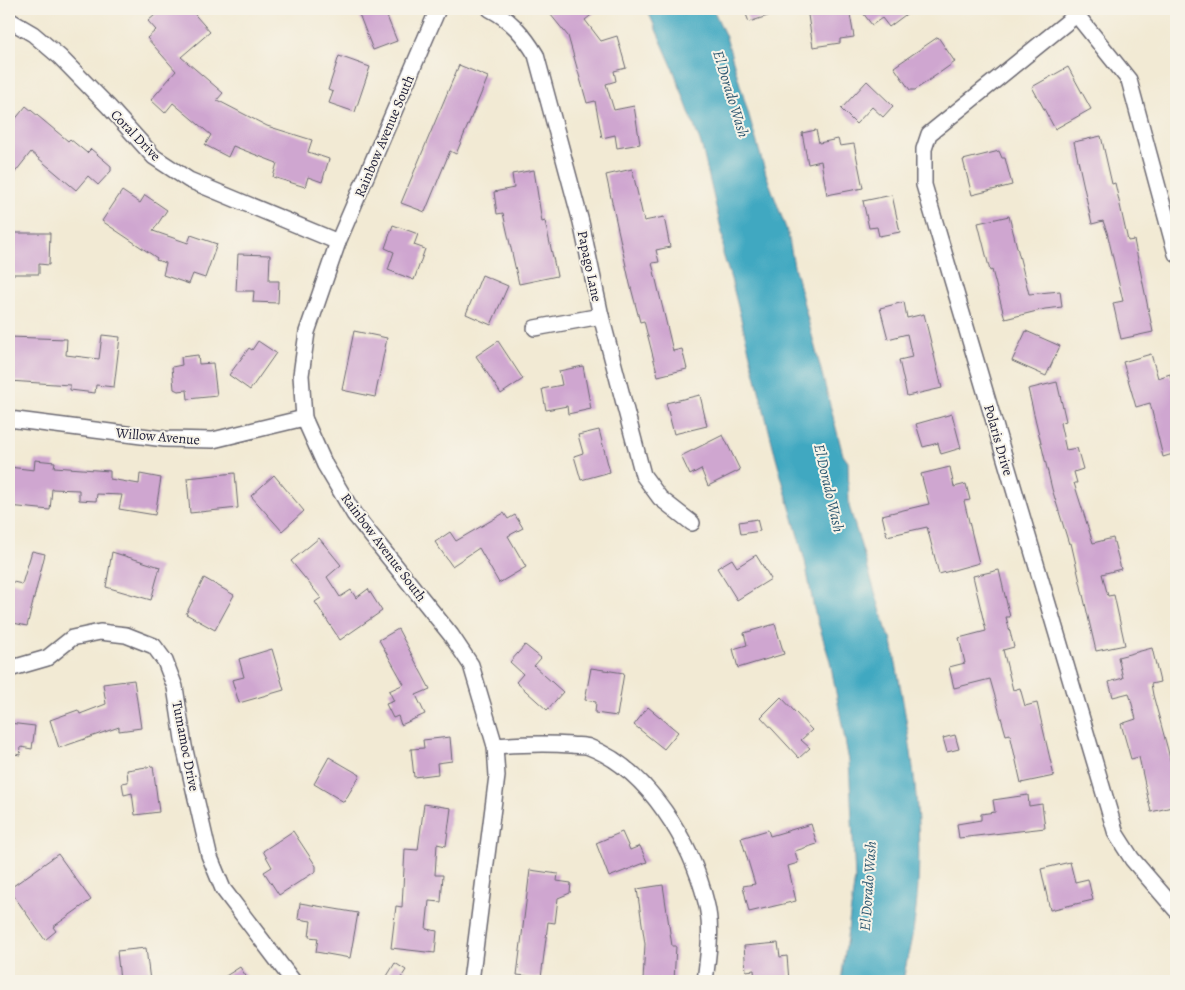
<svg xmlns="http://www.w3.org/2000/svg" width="1185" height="990" viewBox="0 0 1185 990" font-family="Alegreya,serif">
  <rect width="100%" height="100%" fill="#f7f3e8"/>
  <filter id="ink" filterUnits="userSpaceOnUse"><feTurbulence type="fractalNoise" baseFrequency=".02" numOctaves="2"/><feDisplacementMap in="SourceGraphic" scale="10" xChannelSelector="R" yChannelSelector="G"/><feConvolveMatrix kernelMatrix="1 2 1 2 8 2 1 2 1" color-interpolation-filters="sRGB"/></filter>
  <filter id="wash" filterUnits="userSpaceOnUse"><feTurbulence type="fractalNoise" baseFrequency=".0096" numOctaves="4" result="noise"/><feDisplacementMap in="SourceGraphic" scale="20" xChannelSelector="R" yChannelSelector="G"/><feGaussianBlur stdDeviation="1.12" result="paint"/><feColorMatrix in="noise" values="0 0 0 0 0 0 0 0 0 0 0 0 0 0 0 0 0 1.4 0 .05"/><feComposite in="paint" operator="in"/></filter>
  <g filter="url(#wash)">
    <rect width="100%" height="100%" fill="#f2ead4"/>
    <path fill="#41a8c1" stroke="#32657e" d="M647 9H713L726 37 766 174 788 234 794 266 843 455 848 462 849 506 888 635 891 637C909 731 928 829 914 925 911 944 906 963 903 981H841L855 878 849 761 830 661 814 609 805 561 776 458 731 279 723 254V237L702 147 672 66Z"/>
    <g id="blocks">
      <g fill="#cfa6d0">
        <path d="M162 9H190L210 32 181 57 223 93 217 100 267 126 312 140 308 152 329 159 322 182 308 177 305 187 273 177 277 163 233 146 228 157 205 145 211 135 173 103 165 113 151 100 176 71 147 38 156 30 148 21Z"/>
        <path d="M357 9H384L397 41 373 50Z"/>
        <path d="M546 9H599L585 20 601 41 617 36 626 68 614 71 616 81 606 84 614 110 634 106 640 144 617 148 615 135 602 138 595 101 587 103 568 36Z"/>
        <path d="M744 9H782L783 11 749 22Z"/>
        <path d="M807 9H849L854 37 840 39V43L813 47Z"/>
        <path d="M860 9H913L889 27 882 18 872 25Z"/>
        <path d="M938 37 955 62 915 90H910L894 67Z"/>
        <path d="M339 56 370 67 355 112 329 103 333 92 328 90Z"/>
        <path d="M459 65 488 77 456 154 450 151 425 212 401 203Z"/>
        <path d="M1068 67 1091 109 1055 129 1032 87Z"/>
        <path d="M867 81 893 106 883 117 872 107 856 124 841 109Z"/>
        <path d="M26 106 68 141 70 139 87 153 91 149 111 166V171L98 185 88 176 76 190 31 152 9 180V127Z"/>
        <path d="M816 130 819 143 838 139 840 146 854 144 863 188 827 195 821 161 808 164 802 133Z"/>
        <path d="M1101 136 1112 184 1115 183 1128 241 1134 240 1153 332 1121 339 1113 303 1123 301 1107 232 1103 221 1092 224 1074 142Z"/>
        <path d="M999 151 1002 158H1005L1012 185 972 195 963 160Z"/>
        <path d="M632 169 644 221 664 217 670 247 656 250 659 262 652 263 673 351 682 349 687 369 658 376 644 321 640 322 630 284 606 175Z"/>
        <path d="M534 170 542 222 545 221 557 276 519 284 503 213 497 214 494 192 514 188 512 174Z"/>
        <path d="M122 191 140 203 145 195 167 210 153 231 188 243 191 235 217 244 205 278 193 274 189 284 163 275 166 263 156 260 157 258 102 221Z"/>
        <path d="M892 195 900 232 879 236 877 227 869 228 863 201Z"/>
        <path d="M1009 216 1029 294 1060 291 1062 307 1045 309 1005 319 992 270 990 271 978 223Z"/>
        <path d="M393 225 418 234 414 245 425 249 414 280 388 270 394 252 385 248Z"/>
        <path d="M9 233H50L49 265 39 264V274H9Z"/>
        <path d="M238 254 270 255 269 281H279L278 303 253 302 254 291H236Z"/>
        <path d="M482 275 508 286 491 325 466 314Z"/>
        <path d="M904 302 907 318 924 314 942 388 907 396 899 360 912 357 907 334 888 339 880 308Z"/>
        <path d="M354 331 387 338 375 397 342 390Z"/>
        <path d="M1026 331 1060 346 1046 376 1012 361Z"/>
        <path d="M102 335 120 337 114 387 96 385 95 393 70 390V385L9 381V337L67 339 66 355 99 359Z"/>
        <path d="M258 341 276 353 250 390 229 375 249 348 252 350Z"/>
        <path d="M498 341 523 379 501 394 476 356Z"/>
        <path d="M1151 354 1158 378 1170 374 1176 397V453L1163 457 1150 403 1136 407 1123 362Z"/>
        <path d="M198 355 199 364 213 363 217 396 188 399 187 390 178 391 174 389 172 367 182 365 181 357Z"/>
        <path d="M583 366 591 409 568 414 567 406 546 410 542 389 562 385 559 371Z"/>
        <path d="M1057 382 1066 421 1060 423 1066 450 1077 448 1083 469 1074 472 1077 483H1074L1093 543 1113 538 1121 569 1102 574 1108 596 1114 595 1125 645 1096 651 1071 543 1069 544 1052 489 1028 389Z"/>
        <path d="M700 395 707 426 674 434 666 403Z"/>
        <path d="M952 414 961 448 941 454 938 443 923 447 916 424Z"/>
        <path d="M599 430 610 472 581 480 574 456 583 453 578 435Z"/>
        <path d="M723 435 740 470 708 486 701 469 690 475 681 456Z"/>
        <path d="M35 460 55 462 54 467 110 471V479L139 484 140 474 161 478 155 515 119 509 122 495 97 494 96 501 79 500V490L52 489 50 510 9 506V467L34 470Z"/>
        <path d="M950 467 954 487 966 484 970 500 964 501 979 563 939 574 927 527 887 536 882 515 929 504 921 474Z"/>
        <path d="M235 473 238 508 190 513 187 478Z"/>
        <path d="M274 475 304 511 282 531 251 496Z"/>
        <path d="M504 513 508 519 515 515 523 528 508 536 526 567 499 583 479 548 452 566 435 542 450 532 456 541Z"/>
        <path d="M757 519 760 531 741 534 739 522Z"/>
        <path d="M319 538 341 565 327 577 340 597 351 590 356 598 368 589 382 611 340 640 315 602 321 598 291 561Z"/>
        <path d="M32 551 45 554 27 626 9 622V581L22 584Z"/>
        <path d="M112 552 160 567 151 600 106 587Z"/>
        <path d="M756 555 771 579 737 600 717 568 732 559 737 567Z"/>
        <path d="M999 570 1010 617H1006L1014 647 1003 650 1013 690 1020 688 1025 706 1037 703 1054 776 1021 783 1010 734 1006 735 990 679 954 688 949 667 965 663 959 638 986 631 973 576Z"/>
        <path d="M204 578 234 595 215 630 186 614Z"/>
        <path d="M775 624 784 654 738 668 733 649 747 645 744 633Z"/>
        <path d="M398 629 430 689 416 695 425 714 401 725 398 716 393 718 386 704 394 701 389 691 404 684 379 640Z"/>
        <path d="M525 645 541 658 534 666 563 692 547 710 516 682 523 674 510 662Z"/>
        <path d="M1152 648 1160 682 1151 684 1153 695 1168 750 1176 788V806L1151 812 1139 757 1131 759 1121 724 1136 719 1129 693 1113 697 1109 682 1123 678 1118 657Z"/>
        <path d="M272 649 284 690 239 703 232 680 244 677 239 659Z"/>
        <path d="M591 668 624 673 617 716 595 713 596 702 585 700Z"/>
        <path d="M134 680 141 728 119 731V727L59 748 50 720 78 710 80 714 106 704 103 684Z"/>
        <path d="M781 697 812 730 801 740 810 748 799 758 761 717Z"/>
        <path d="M648 707 678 732 664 749 634 725Z"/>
        <path d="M9 723 35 726 32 749 21 747 20 755 9 753Z"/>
        <path d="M955 735 959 749 947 752 943 738Z"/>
        <path d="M450 737 452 761 437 763 438 774 414 777 411 749 424 748 423 740Z"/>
        <path d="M329 757 360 775 344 802 314 784Z"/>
        <path d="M153 766 159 812 135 815 132 793 124 795 122 783 128 782 127 770Z"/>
        <path d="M1028 795 1029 806 1042 804 1045 828 959 838 957 824 981 820V814L995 812 993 800Z"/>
        <path d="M424 804 451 808 446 846 437 844 435 875H443L441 902 429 901 426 929 437 931 435 953 391 948 396 906 402 907 405 849 418 850Z"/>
        <path d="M811 824 817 844 795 851 798 863 788 866 796 901 749 912 743 886 755 884 741 838 768 830 770 836Z"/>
        <path d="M293 831 316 866V871L279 895 264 872 272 867 263 851Z"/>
        <path d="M622 832 630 850 640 846 647 862 609 877 596 843Z"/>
        <path d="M58 854 91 900 53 927 56 931 45 940 9 889Z"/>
        <path d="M1070 862 1075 882 1088 879 1093 900 1050 910 1041 869Z"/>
        <path d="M530 870 558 874 557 881 571 883 570 893 558 898 555 923 548 922 541 978 517 975Z"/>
        <path d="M663 885 672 946H676L674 981H643L645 944 637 889Z"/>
        <path d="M300 903 358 913 350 958 316 952 318 938 309 937 311 921 298 919Z"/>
        <path d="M778 943 780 957 787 956 789 981H755L754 970 746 971 744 946Z"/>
        <path d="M146 948 150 981H120L117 951Z"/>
        <path d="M395 963 406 970 399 981H384Z"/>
        <path d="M240 967 249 981H218Z"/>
      </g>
    </g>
  </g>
  <g filter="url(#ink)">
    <use href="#blocks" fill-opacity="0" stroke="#6b6871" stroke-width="1"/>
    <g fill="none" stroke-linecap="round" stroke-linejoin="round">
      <g stroke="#6b6871" stroke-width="18">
        <g id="street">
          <path d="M438 9 338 242 307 332 301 375 304 418 325 465 354 514 451 635 471 665 495 746 497 776 471 981"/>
          <path d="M490 9C511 20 524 35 536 55L581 222 601 316 643 475 660 498 692 523"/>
          <path d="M1072 9 1129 80 1176 254"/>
          <path d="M1076 15 929 134 924 149V185L1116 834 1132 859 1176 910"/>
          <path d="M9 20 33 34 60 57 109 107 154 157 189 180 338 242"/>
          <path d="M535 328 601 316"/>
          <path d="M9 419 165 439 213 440 304 418"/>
          <path d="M9 669 47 658 72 638 100 632 126 635 154 646 165 661 175 687 184 746 209 855 223 889 293 981"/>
          <path d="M495 746C521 744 545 743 571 745 576 746 584 745 589 747 649 770 692 844 706 902 713 928 708 955 705 981"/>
        </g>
      </g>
      <use href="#street" stroke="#fff" stroke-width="15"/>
    </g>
  </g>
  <g text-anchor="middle" stroke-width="4" stroke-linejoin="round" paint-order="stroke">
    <g font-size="14" fill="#22223b" stroke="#f7f3e8">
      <text transform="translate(136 135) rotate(46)" y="5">Coral Drive</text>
      <text transform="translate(384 136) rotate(-67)" y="5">Rainbow Avenue South</text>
      <text transform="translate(590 266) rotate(78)" y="5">Papago Lane</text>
      <text transform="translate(158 436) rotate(5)" y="5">Willow Avenue</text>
      <text transform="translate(999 440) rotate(74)" y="5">Polaris Drive</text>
      <text transform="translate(384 547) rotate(53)" y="5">Rainbow Avenue South</text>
      <text transform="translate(186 746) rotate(79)" y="5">Tumamoc Drive</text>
    </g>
    <g font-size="15" font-style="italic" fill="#2e5871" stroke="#f7f3e8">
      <text transform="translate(731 94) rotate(73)" y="5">El Dorado Wash</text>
      <text transform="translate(829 488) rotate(77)" y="5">El Dorado Wash</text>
      <text transform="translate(868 886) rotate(-86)" y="5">El Dorado Wash</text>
    </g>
  </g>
  <rect width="1185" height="990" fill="none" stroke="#f7f3e8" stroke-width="30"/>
</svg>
